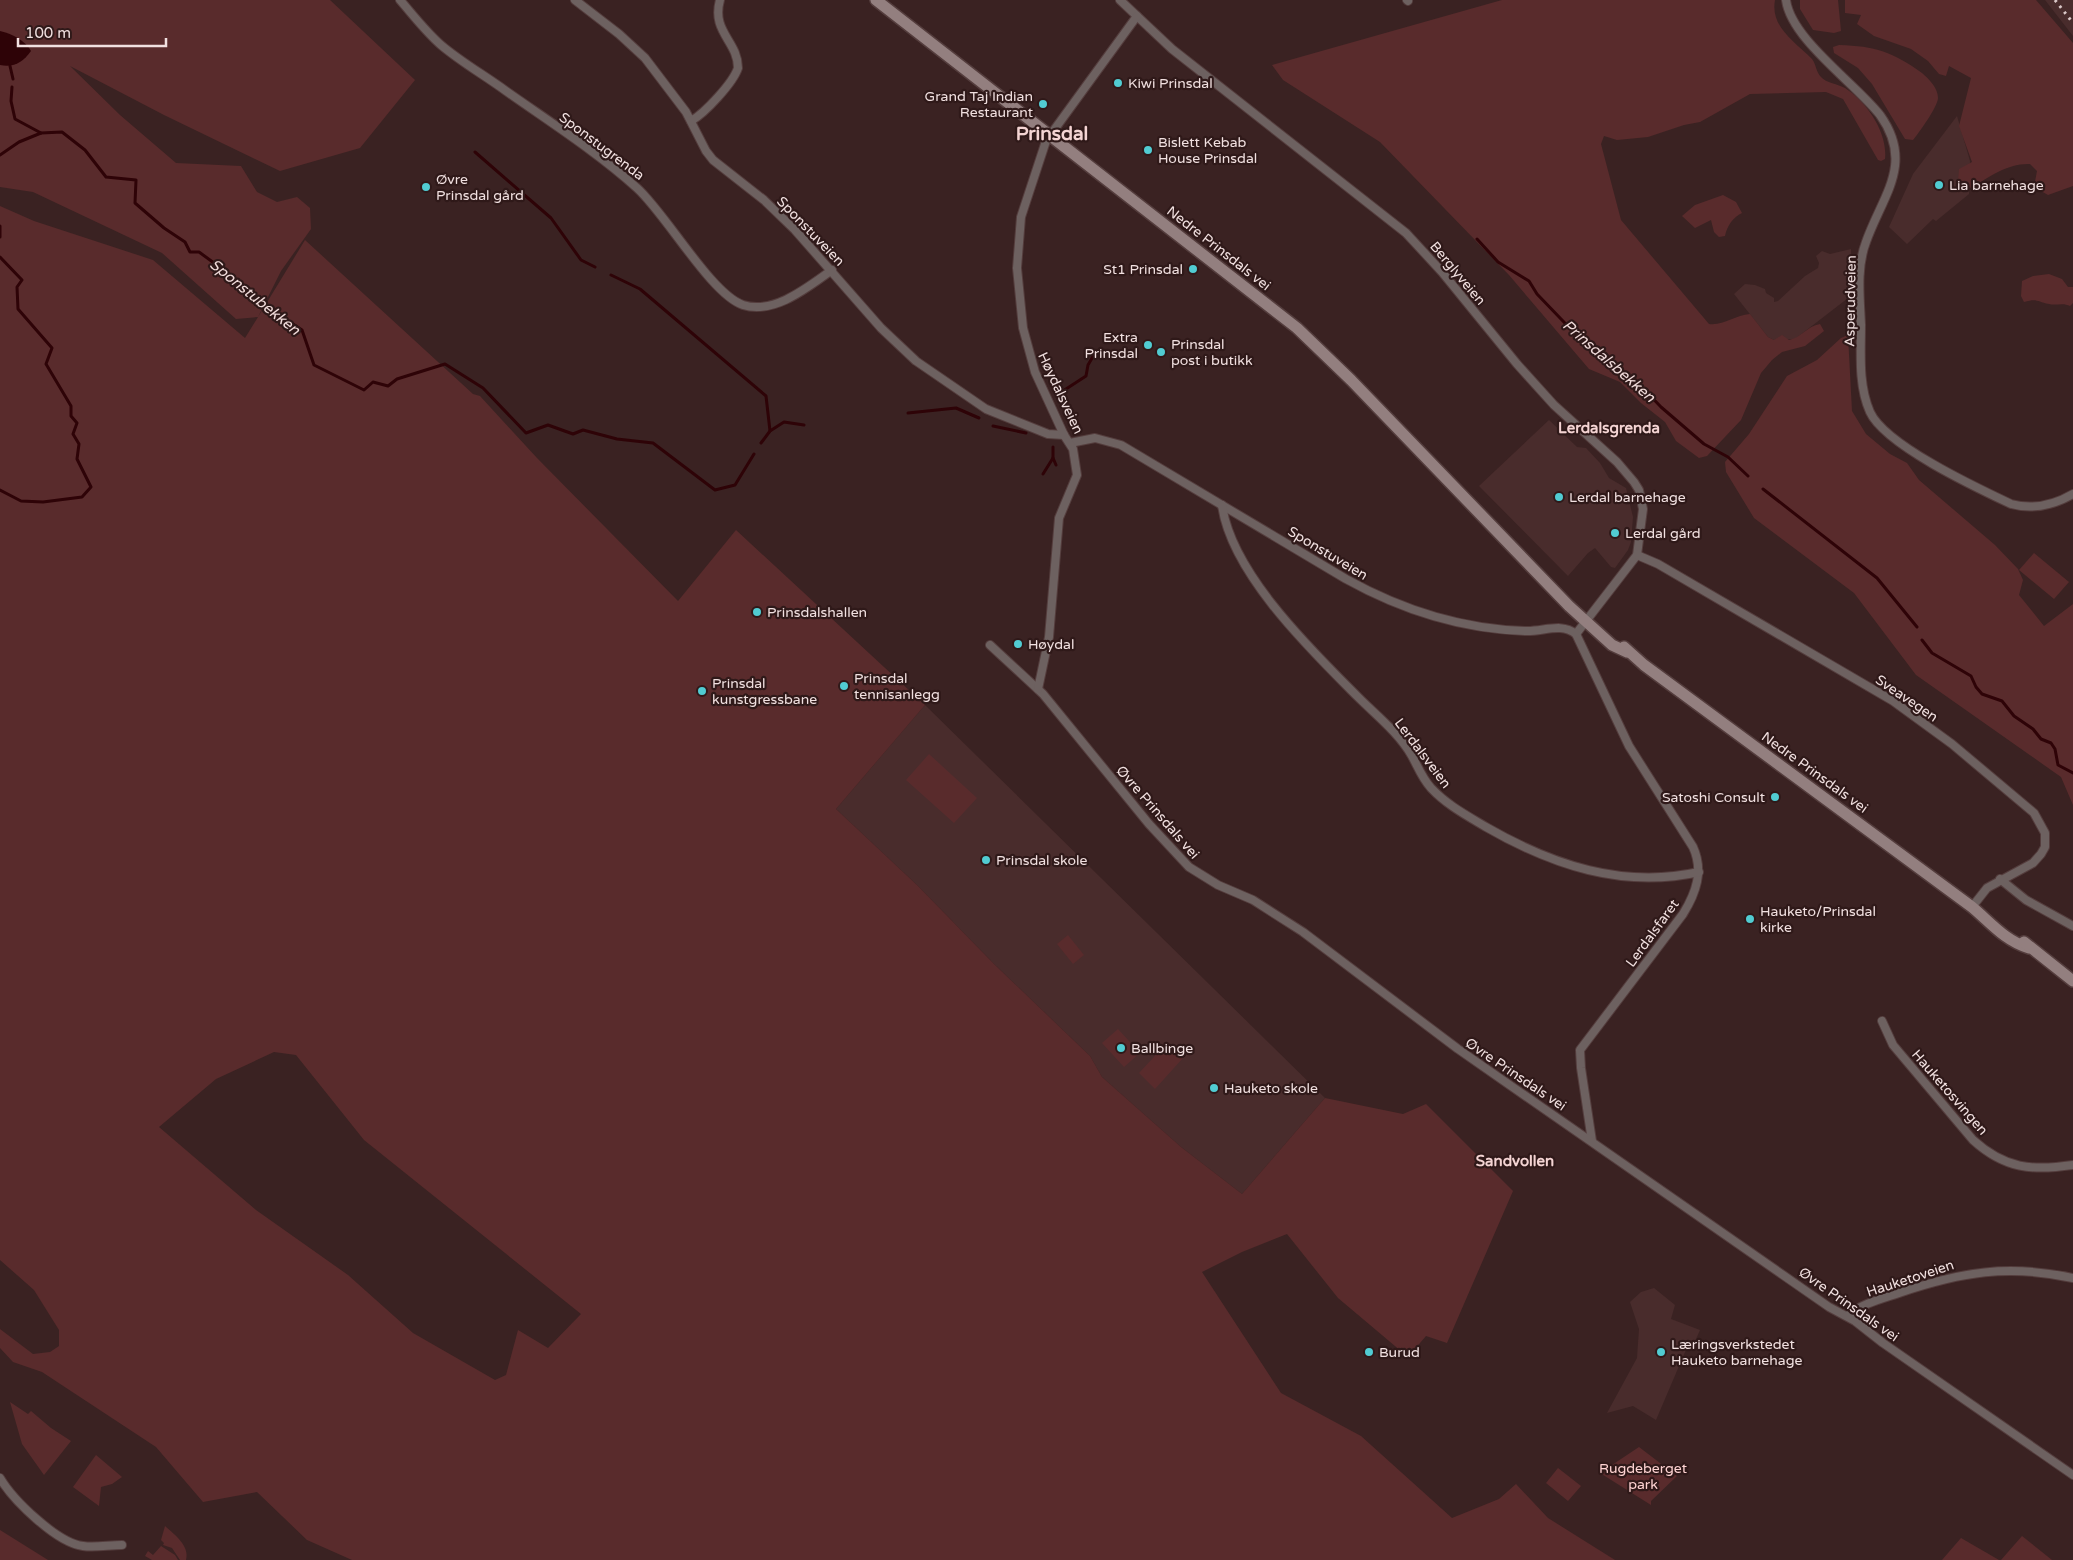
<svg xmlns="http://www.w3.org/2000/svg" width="2073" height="1560" viewBox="0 0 2073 1560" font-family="'Varela Round',sans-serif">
  <rect width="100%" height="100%" fill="#3a2222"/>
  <g fill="#492c2c">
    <path d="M2045 0H2073V36Z"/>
    <path d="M1957 116 1970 161 1969 194 1936 221 1933 219 1907 244 1889 227 1913 174Z"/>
    <path d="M1851 249 1852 295 1795 339 1774 340 1768 337 1734 294 1745 284 1755 285 1765 289 1766 293 1774 298V302L1778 301 1805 276 1818 268 1819 263 1816 256 1822 251 1830 254Z"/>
    <path d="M1549 420 1577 447 1586 448 1600 463 1609 478 1626 488 1633 517 1631 542 1628 550 1615 568 1611 567 1595 548 1588 553 1568 576 1479 486Z"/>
    <path d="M925 705 1325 1098 1242 1194 1181 1147 1102 1077 1090 1056 994 964 918 886 836 809Z"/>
    <path d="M1654 1288 1675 1305 1671 1319 1700 1330 1693 1346 1688 1345 1656 1420 1633 1406 1607 1413 1637 1358 1639 1329 1630 1302 1641 1292Z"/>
  </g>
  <g fill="#592b2c" fill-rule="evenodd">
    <path d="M0 0H330L415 80 360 148 280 171 164 115 70 66 120 115 176 163 241 166 257 192 277 202 297 197 310 208 311 229 281 271 258 317 305 240 473 394 480 396 537 458 678 601 736 530 925 705 836 809 918 886 994 964 1090 1056 1102 1077 1181 1147 1242 1194 1325 1098 1403 1114 1426 1104 1513 1191 1447 1343 1426 1336 1408 1357 1338 1298 1287 1234 1242 1252 1202 1272 1281 1393 1361 1436 1452 1518 1499 1499 1516 1484 1548 1518 1615 1560H352L307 1540 257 1492 203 1502 156 1447 42 1372 13 1362 0 1348V1329L33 1354 50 1352 59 1346V1330L34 1290 0 1260V206L34 221 153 260 245 338 258 317 236 319 162 253 33 192 0 187ZM274 1052 296 1055 364 1140 581 1314 548 1348 518 1330 506 1375 495 1380 413 1333 348 1275 256 1210 159 1127 216 1079Z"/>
    <path d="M1502 0H1775C1770 27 1795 42 1812 59 1816 64 1816 72 1821 77 1826 83 1838 84 1845 88 1867 102 1888 133 1885 159L1881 161 1878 160 1843 99 1826 92 1750 94 1700 122 1684 125 1648 137 1617 140 1604 136 1601 144 1621 220 1709 324C1723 326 1735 315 1750 314L1768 337 1774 340 1782 335 1789 340C1801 338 1807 326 1820 324L1824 331 1805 346 1782 352 1772 360 1761 373 1741 420 1707 456 1699 458 1676 441 1665 422 1641 403 1620 382 1589 369 1509 275 1380 142 1283 80 1272 65Z"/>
    <path d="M1800 0H1838L1841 31 1834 33 1813 30 1800 9Z"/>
    <path d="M1845 0H2036L2073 43V186L2048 195 2034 187 2037 171 2030 164C2008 163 1989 177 1971 188L1958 181 1959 169 1972 162 1959 126 1971 78 1949 66 1946 76 1939 74 1928 61 1911 49 1874 36 1857 24 1861 15 1845 13Z"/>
    <path d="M1839 45C1875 46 1893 52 1922 73 1929 79 1938 88 1938 98 1938 106 1919 133 1913 140L1905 139 1872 84 1858 68 1834 53 1833 47Z"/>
    <path d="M1723 195 1736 202 1742 213C1733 217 1727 226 1725 236L1719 237 1714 232 1711 220 1695 228 1682 216 1695 205Z"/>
    <path d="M2049 274 2062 279 2068 287H2073V303L2070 306C2063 302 2056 306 2049 304 2037 302 2038 298 2024 302L2021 296 2022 281 2033 276Z"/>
    <path d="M1848 335 1852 411 1866 434 1890 454 1907 463 1919 480 1995 545 2018 569 2023 580 2019 595 2044 626 2073 604V805L2061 777 1916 675 1854 593 1754 518 1726 472 1725 462 1749 434 1787 376 1817 360 1841 338Z"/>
    <path d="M2034 553 2069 582 2054 599 2019 570Z"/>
    <path d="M929 754 977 798 954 823 906 780Z"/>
    <path d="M1068 935 1084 955 1073 964 1057 944Z"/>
    <path d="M1118 1029 1140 1053 1124 1067 1102 1043Z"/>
    <path d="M1167 1043 1183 1058 1155 1089 1139 1073Z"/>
    <path d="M10 1402 28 1414 31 1411 51 1428 71 1441 44 1475 22 1444Z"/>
    <path d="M1639 1447 1677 1476 1651 1501V1505L1600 1473Z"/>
    <path d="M96 1455 122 1477 112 1484 101 1487 99 1506 73 1487Z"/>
    <path d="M1558 1468 1581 1486 1568 1501 1546 1483Z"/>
    <path d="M165 1526C175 1535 190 1546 186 1560H180L172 1548 163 1545 164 1543 161 1540Z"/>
    <path d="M0 1530 48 1560H0Z"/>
    <path d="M2022 1536 2052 1560H2001Z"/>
    <path d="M1961 1538 1999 1560H1942Z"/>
    <path d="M161 1546 175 1555 178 1560H152L145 1556 148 1551 153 1555Z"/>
  </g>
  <path fill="#2e0307" d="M0 31C12 34 25 40 31 51 23 62 14 68 0 65Z"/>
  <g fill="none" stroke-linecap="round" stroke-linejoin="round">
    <g stroke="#2e0307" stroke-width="3">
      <path d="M10 66 13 79"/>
      <path d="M12 87 11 101 15 119 41 133"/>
      <path d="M475 152 551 218 581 260 595 267"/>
      <path d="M0 155 19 142 41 133 62 132 85 150 106 177 136 180 135 203 164 228 185 242 190 252H199L225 271 261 303 302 330 314 365 364 390 373 382 388 386 397 379 445 364 483 388 526 433 548 425 573 434 583 430 617 439 653 443 715 490 735 485 754 454"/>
      <path d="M0 226V237"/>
      <path d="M1477 239 1498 262 1529 281 1537 294 1585 344 1602 351 1610 362 1639 384 1661 407 1704 444 1728 457 1748 476"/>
      <path d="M0 257 22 280 17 287 18 309 52 348 46 364 71 406V416L77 423 73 434 79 444 77 459 91 487 82 497 43 502 21 501 0 490"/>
      <path d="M611 275 640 289 766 396 770 431"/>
      <path d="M1063 391 1086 376 1088 365 1095 353"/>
      <path d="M908 413 956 408 979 418"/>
      <path d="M993 426 1026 433"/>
      <path d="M761 443 770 431 784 422 804 425"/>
      <path d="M1053 458 1056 465"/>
      <path d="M1043 474 1053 458V447"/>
      <path d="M1763 489 1877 578 1917 627"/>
      <path d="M1922 640 1932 653 1971 676 1976 687 1982 694 2002 701 2014 716 2033 729 2041 739 2051 743 2055 749 2058 765 2073 773"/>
    </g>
    <g stroke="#543d3d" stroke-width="10">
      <g id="minor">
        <path d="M400 0C413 15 426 32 441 45 461 62 484 75 506 91 550 122 597 152 637 188 666 214 711 294 743 305 774 315 808 287 832 270"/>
        <path d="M575 0 619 34 645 58 686 112 706 151 713 160 764 200 795 230 881 328 916 361 986 409 1048 434 1064 435"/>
        <path d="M1120 0 1172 49 1406 233 1442 272 1517 364 1554 405 1617 462 1634 482 1639 490 1643 509 1637 555 1576 634"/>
        <path d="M1407 0 1408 1"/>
        <path d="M1786 0C1791 39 1855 83 1880 115 1915 164 1882 196 1866 242 1856 268 1860 299 1861 325 1861 353 1858 385 1870 412 1885 445 1977 488 2011 504 2033 510 2054 505 2073 494"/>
        <path d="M691 121C705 113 733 83 738 68 738 41 711 32 720 0"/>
        <path d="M1070 443 1095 438 1121 445 1346 579C1400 609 1462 629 1525 631 1543 632 1561 622 1576 634L1629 746 1693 847C1704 871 1696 893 1683 914L1580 1050 1581 1068 1592 1141"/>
        <path d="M1222 505C1231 573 1312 651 1358 697 1376 715 1399 733 1412 756 1418 767 1422 778 1431 788 1447 805 1466 815 1486 827 1552 865 1623 889 1699 872"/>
        <path d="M1637 555 1658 564 1893 701 1952 744 2034 813 2045 833V847L2041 854 2033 863 1987 888 1972 907"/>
        <path d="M990 645 1043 694 1149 824 1189 867 1218 885 1253 900 1303 932 1458 1049 1829 1307 1855 1321 1883 1343 2073 1475"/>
        <path d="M1038 689 1049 637 1059 518 1077 475 1073 449 1064 435 1035 372 1023 328 1017 268 1021 217 1046 141 1137 16"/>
        <path d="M2000 879 2026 900 2073 926"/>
        <path d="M1882 1021 1893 1045 1973 1140C2005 1169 2032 1171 2073 1165"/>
        <path d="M1847 1316C1861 1304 1881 1299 1899 1293 1961 1272 2008 1264 2073 1278"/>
        <path d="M0 1478C13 1500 57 1543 83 1546 95 1548 109 1545 122 1545"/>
      </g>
    </g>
    <g stroke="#543d3d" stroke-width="14">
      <g id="secondary">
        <path d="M876 0 1297 328 1351 380 1569 606 1612 645 1627 652"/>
        <path d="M1624 647 1644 665 1972 907C1990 922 2005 941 2029 948"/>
        <path d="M2024 942 2073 981"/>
      </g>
    </g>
    <use href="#minor" stroke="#6d6160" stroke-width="8"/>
    <use href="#secondary" stroke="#937f7f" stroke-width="11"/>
    <path stroke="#d9c7c7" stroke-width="3" stroke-dasharray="2.5 5" stroke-linecap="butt" d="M2055 0 2073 23"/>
  </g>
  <g fill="#51ccd2" stroke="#2f1919" stroke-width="2">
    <circle cx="1118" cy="83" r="5"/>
    <circle cx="1043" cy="104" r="5"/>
    <circle cx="1148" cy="150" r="5"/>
    <circle cx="1939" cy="185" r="5"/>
    <circle cx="426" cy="187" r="5"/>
    <circle cx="1193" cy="269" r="5"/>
    <circle cx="1148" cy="345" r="5"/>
    <circle cx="1161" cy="352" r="5"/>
    <circle cx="1559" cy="497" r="5"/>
    <circle cx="1615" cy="533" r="5"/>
    <circle cx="757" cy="612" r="5"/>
    <circle cx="1018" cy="644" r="5"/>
    <circle cx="844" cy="686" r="5"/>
    <circle cx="702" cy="691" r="5"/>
    <circle cx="1775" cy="797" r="5"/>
    <circle cx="986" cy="860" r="5"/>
    <circle cx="1750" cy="919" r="5"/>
    <circle cx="1121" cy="1048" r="5"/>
    <circle cx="1214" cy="1088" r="5"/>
    <circle cx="1369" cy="1352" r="5"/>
    <circle cx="1661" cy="1352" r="5"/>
  </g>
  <g text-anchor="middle" stroke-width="4.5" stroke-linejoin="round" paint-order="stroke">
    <g font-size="14" fill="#f1e0e0" stroke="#2f1919" text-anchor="start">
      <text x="1128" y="88">Kiwi Prinsdal</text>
      <text x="1033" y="101" text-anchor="end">Grand Taj Indian<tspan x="1033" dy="16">Restaurant</tspan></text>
      <text x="1158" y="147">Bislett Kebab<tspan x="1158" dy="16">House Prinsdal</tspan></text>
      <text x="436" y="184">Øvre<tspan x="436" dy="16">Prinsdal gård</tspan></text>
      <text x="1949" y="190">Lia barnehage</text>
      <text x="1183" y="274" text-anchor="end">St1 Prinsdal</text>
      <text x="1138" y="342" text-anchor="end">Extra<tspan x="1138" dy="16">Prinsdal</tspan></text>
      <text x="1171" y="349">Prinsdal<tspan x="1171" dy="16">post i butikk</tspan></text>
      <text x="1569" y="502">Lerdal barnehage</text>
      <text x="1625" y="538">Lerdal gård</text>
      <text x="767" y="617">Prinsdalshallen</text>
      <text x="1028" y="649">Høydal</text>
      <text x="854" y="683">Prinsdal<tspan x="854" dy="16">tennisanlegg</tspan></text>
      <text x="712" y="688">Prinsdal<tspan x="712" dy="16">kunstgressbane</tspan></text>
      <text x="1765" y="802" text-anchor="end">Satoshi Consult</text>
      <text x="996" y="865">Prinsdal skole</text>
      <text x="1760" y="916">Hauketo/Prinsdal<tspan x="1760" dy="16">kirke</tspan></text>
      <text x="1131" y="1053">Ballbinge</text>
      <text x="1224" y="1093">Hauketo skole</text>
      <text x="1671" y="1349">Læringsverkstedet<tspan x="1671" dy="16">Hauketo barnehage</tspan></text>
      <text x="1379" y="1357">Burud</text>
    </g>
    <g font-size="14" fill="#f1e0e0" stroke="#2f1919">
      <text transform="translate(602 146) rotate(37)" y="5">Sponstugrenda</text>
      <text transform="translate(811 231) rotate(46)" y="5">Sponstuveien</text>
      <text transform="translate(1219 248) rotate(38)" y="5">Nedre Prinsdals vei</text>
      <text transform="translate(1458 273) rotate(50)" y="5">Berglyveien</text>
      <text transform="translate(1850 301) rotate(-89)" y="5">Asperudveien</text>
      <text transform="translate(1061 393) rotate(65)" y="5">Høydalsveien</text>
      <text transform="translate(1328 553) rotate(31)" y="5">Sponstuveien</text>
      <text transform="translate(1907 698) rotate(34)" y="5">Sveavegen</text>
      <text transform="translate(1423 753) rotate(53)" y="5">Lerdalsveien</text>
      <text transform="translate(1815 772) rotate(36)" y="5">Nedre Prinsdals vei</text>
      <text transform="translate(1158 812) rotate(49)" y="5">Øvre Prinsdals vei</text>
      <text transform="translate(1652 933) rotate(-54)" y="5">Lerdalsfaret</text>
      <text transform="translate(1516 1074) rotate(34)" y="5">Øvre Prinsdals vei</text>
      <text transform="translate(1950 1092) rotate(49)" y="5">Hauketosvingen</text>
      <text transform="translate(1910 1278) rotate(-18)" y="5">Hauketoveien</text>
      <text transform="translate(1849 1304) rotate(35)" y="5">Øvre Prinsdals vei</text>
    </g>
    <g font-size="14" fill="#fed3d2" stroke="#2f1919">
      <text x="1643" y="1473">Rugdeberget<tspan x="1643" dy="16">park</tspan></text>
    </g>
    <g font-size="15" font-style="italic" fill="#f0dbda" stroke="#2f1919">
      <text transform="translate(255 297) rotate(39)" y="5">Sponstubekken</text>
      <text transform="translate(1609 361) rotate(41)" y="5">Prinsdalsbekken</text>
    </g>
    <g font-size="15" font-weight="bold" fill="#f4d4d3" stroke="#2f1919">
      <text x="1609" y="433">Lerdalsgrenda</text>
      <text x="1515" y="1166">Sandvollen</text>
    </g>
    <g font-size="19" font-weight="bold" fill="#f4d4d3" stroke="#2f1919">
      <text x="1052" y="140">Prinsdal</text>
    </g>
  </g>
  <path d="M18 38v8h148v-8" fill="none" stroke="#f1e0e0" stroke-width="2.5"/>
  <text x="25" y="38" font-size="15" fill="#f1e0e0" stroke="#2f1919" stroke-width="4" paint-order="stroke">100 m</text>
</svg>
